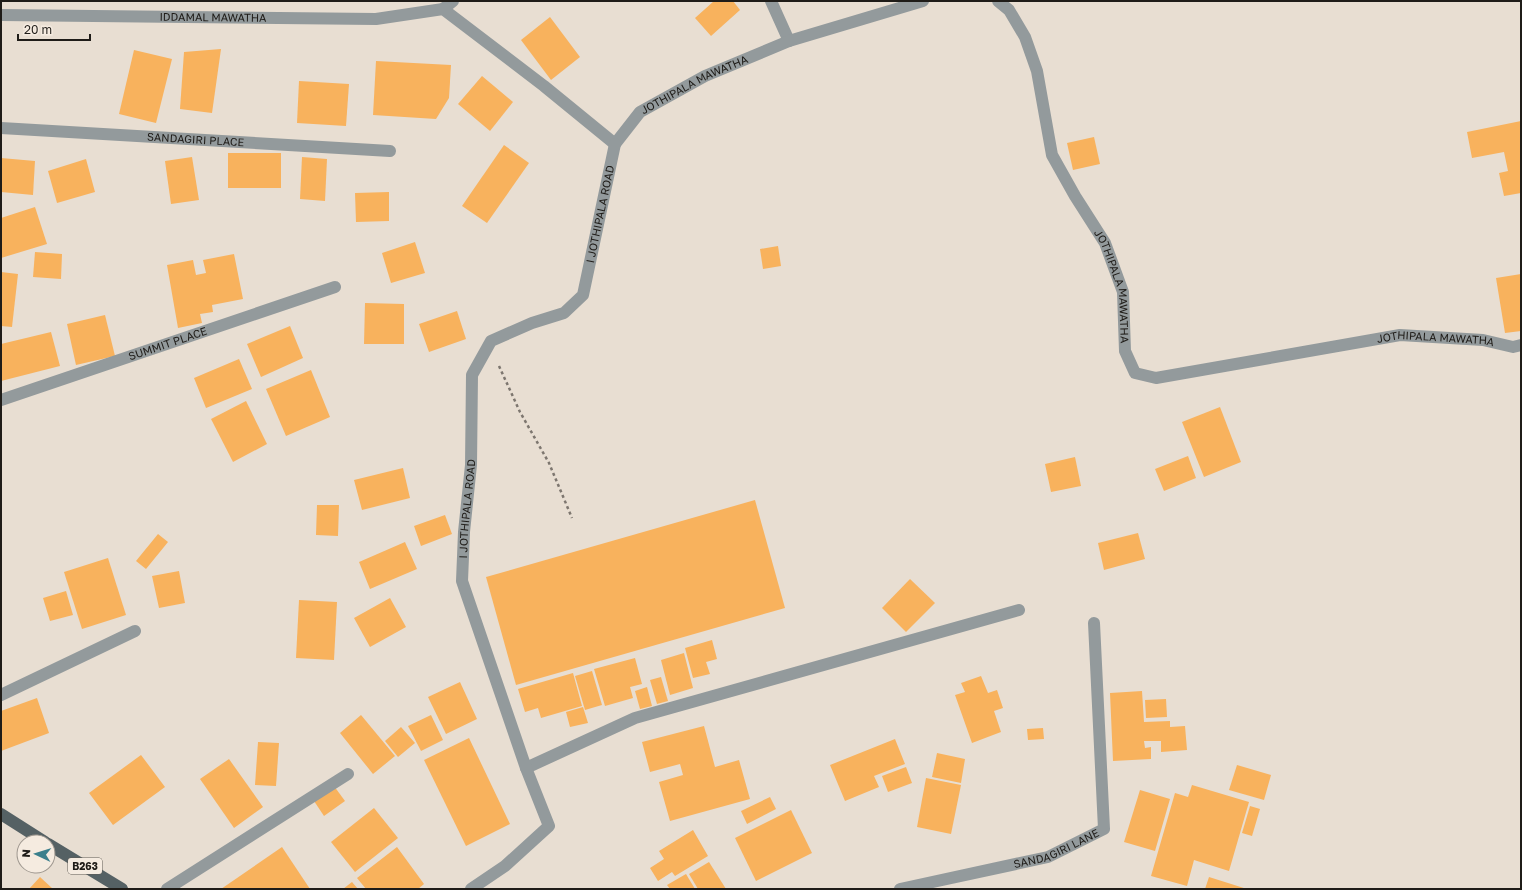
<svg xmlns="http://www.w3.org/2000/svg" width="1522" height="890" viewBox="0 0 1522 890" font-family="'Golos Text',sans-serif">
  <rect width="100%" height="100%" fill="#e8ded2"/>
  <g fill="#f8b25d">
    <path d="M714 1H733L740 10 711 36 695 18Z"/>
    <path d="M550 17 580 57 551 80 521 40Z"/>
    <path d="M221 49 212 113 180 109 184 52Z"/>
    <path d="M134 50 172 59 156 123 119 114Z"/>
    <path d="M376 61 451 65 449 98 436 119 373 115Z"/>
    <path d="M482 76 513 102 490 131 458 104Z"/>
    <path d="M299 81 349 84 346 126 297 123Z"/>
    <path d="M1521 121V193L1504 196 1499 173 1508 171 1504 152 1472 158 1467 132Z"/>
    <path d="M1094 137 1100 164 1073 170 1067 143Z"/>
    <path d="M504 145 529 163 487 223 462 206Z"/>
    <rect x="228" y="153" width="53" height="35"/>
    <path d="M192 157 199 200 171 204 165 161Z"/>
    <path d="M302 157 327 159 325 201 300 199Z"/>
    <path d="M1 158 35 161 33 195 1 192Z"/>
    <path d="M86 159 95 192 57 203 48 171Z"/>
    <path d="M389 192V221L356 222 355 193Z"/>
    <path d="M35 207 47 244 1 258V218Z"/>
    <path d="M415 242 425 273 391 283 382 253Z"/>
    <path d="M778 246 781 266 763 269 760 249Z"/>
    <path d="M35 252 62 254 61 279 33 277Z"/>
    <path d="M234 254 243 299 212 305 213 312 200 314 202 323 178 328 167 265 193 260 196 275 206 273 203 260Z"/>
    <path d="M1 272 18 274 12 327 1 326Z"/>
    <path d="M1521 274V331L1505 333 1496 278Z"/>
    <path d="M365 303 404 304V344H364Z"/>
    <path d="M457 311 466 339 429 352 419 324Z"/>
    <path d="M105 315 115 356 76 365 67 324Z"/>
    <path d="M290 326 303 358 261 377 247 344Z"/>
    <path d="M51 332 60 366 1 381V344Z"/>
    <path d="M239 359 252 389 206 408 194 378Z"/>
    <path d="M311 370 330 417 286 436 266 389Z"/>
    <path d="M246 401 267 444 233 462 211 419Z"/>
    <path d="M1220 407 1241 462 1204 477 1182 422Z"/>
    <path d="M1188 456 1196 478 1164 491 1155 469Z"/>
    <path d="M1075 457 1081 486 1051 492 1045 464Z"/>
    <path d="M403 468 410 498 362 510 354 480Z"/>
    <path d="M755 500 785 608 516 685 486 577Z"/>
    <path d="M317 505H339L338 536 316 535Z"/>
    <path d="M445 515 452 534 421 546 414 526Z"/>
    <path d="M1138 533 1145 559 1104 570 1098 543Z"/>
    <path d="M158 534 168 542 146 569 136 561Z"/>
    <path d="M405 542 417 569 370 589 359 562Z"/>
    <path d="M108 558 126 615 82 629 64 572Z"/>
    <path d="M179 571 185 603 159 608 152 576Z"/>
    <path d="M910 579 935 603 906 632 882 608Z"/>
    <path d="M66 591 73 615 50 621 43 598Z"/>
    <path d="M390 598 406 627 370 647 354 618Z"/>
    <path d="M299 600 337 602 334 660 296 658Z"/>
    <path d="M712 640 717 659 706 662 710 674 693 678 685 648Z"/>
    <path d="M684 653 693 688 670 695 661 660Z"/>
    <path d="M635 658 642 684 630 687 633 698 605 706 594 669Z"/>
    <path d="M592 671 602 705 585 710 575 676Z"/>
    <path d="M573 673 582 706 541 718 538 708 525 712 518 689Z"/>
    <path d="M981 676 988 693 997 690 1003 708 994 711 1001 732 972 743 955 695 965 692 961 683Z"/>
    <path d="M661 677 668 701 657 704 650 680Z"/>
    <path d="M460 682 477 719 446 734 428 697Z"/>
    <path d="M647 687 652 706 640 709 635 691Z"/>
    <path d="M1142 691 1144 722 1170 721V727L1185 726 1187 750 1161 752V741H1144L1145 748 1151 747V759L1113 761 1110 693Z"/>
    <path d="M37 698 49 733 1 751V711Z"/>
    <path d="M1166 699 1167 717 1146 718 1145 700Z"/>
    <path d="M583 707 588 723 570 727 566 712Z"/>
    <path d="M361 715 395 756 373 774 340 733Z"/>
    <path d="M431 715 443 740 421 751 408 726Z"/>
    <path d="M704 726 715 767 739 760 750 799 670 821 659 782 683 775 680 764 650 772 642 742Z"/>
    <path d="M401 727 415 743 398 757 385 741Z"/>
    <path d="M1043 728 1044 739 1028 740 1027 729Z"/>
    <path d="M469 738 510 824 466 846 424 760Z"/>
    <path d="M895 739 905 764 874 776 879 787 845 801 830 765Z"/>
    <path d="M258 742 279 743 276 786 255 785Z"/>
    <path d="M937 753 965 759 961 783 932 777Z"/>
    <path d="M141 755 165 787 113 825 89 793Z"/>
    <path d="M229 759 263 807 234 828 200 779Z"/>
    <path d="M1237 765 1271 775 1264 800 1229 790Z"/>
    <path d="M906 767 912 783 888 792 882 776Z"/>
    <path d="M926 778 961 785 951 834 917 827Z"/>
    <path d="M1192 785 1249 802 1229 871 1194 860 1187 886 1151 876 1175 793 1188 797Z"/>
    <path d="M334 786 345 801 324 816 314 801Z"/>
    <path d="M1140 790 1170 799 1155 851 1124 842Z"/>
    <path d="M770 797 776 809 747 824 741 811Z"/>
    <path d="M1250 806 1260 809 1252 836 1242 833Z"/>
    <path d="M374 808 398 838 355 872 331 842Z"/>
    <path d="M791 810 812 853 756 881 735 838Z"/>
    <path d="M693 830 708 856 675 876 672 872 658 881 650 868 664 859 659 851Z"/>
    <path d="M282 847 310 889H221Z"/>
    <path d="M397 847 424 884 418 889H366L357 878Z"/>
    <path d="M709 862 726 889H698L689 874Z"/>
    <path d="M686 874 695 889H670L667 885Z"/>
    <path d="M40 877 53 889H29Z"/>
    <path d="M1209 877 1247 889H1205Z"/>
    <path d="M352 882 358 889H343Z"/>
  </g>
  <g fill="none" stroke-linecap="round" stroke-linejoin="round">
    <path stroke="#7d766f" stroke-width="2.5" stroke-dasharray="3 3" stroke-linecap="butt" d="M499 366 520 412 549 463 572 518"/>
    <g stroke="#939a9c" stroke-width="12">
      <path d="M771 1 789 41"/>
      <path id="s1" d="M998 1 1009 10 1025 37 1037 71 1052 155 1075 196 1105 243 1123 292 1125 351 1135 373 1156 378 1400 335 1483 340 1513 347 1521 345"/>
      <path d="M443 9 453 1"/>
      <path id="s2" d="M1 15 376 19 443 9 544 86 615 144 640 112 705 76 789 41 923 1"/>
      <path id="s3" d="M1 128 390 151"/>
      <path id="s4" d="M1 400 335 287"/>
      <path d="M1 695 135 631"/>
      <path d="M526 768 635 718 1019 610"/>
      <path d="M167 889 348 774"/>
      <path id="s5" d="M471 889 505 866 549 826 526 768 462 581 464 532 471 465 472 375 491 341 532 323 564 313 583 295 615 144"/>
      <path id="s6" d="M900 889 1048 857 1104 829 1094 623"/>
    </g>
    <g stroke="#556164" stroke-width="12">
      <path d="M1 814 45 842"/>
      <path d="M48 844 122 889"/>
    </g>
  </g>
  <g text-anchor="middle" stroke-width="3" stroke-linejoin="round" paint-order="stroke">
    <rect fill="#f5ebe0" stroke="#5f5a54" stroke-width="1" x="68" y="858" width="34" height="16" rx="3"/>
    <g font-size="10" font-weight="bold" fill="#1f1c18">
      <text x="85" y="870">B263</text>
    </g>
    <g font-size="11" fill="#1f1c18" stroke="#f5ebe0">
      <text dy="4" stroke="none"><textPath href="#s2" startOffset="212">IDDAMAL MAWATHA</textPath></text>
      <text dy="4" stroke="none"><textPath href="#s2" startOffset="763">JOTHIPALA MAWATHA</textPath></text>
      <text dy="4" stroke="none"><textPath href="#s3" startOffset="195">SANDAGIRI PLACE</textPath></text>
      <text dy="4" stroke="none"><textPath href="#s5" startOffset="793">I JOTHIPALA ROAD</textPath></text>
      <text dy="4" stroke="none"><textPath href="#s1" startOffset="314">JOTHIPALA MAWATHA</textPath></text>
      <text dy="4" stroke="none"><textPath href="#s1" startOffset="710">JOTHIPALA MAWATHA</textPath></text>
      <text dy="4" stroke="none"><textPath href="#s4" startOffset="176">SUMMIT PLACE</textPath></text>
      <text dy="4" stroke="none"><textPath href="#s5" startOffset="433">I JOTHIPALA ROAD</textPath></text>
      <text dy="4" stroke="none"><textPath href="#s6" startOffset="162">SANDAGIRI LANE</textPath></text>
    </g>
  </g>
  <rect width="1522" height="890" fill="none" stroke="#1f1c18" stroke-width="4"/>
  <g transform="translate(36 854) rotate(274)"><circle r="19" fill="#f5ebe0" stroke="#9f9890"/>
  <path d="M0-3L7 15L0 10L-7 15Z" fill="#3a7f8c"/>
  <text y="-6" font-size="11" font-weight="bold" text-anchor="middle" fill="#1f1c18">N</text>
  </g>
  <path d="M18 34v6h72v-6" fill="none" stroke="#1f1c18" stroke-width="2"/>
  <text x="24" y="34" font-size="12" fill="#1f1c18" stroke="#f5ebe0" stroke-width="3" paint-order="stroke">20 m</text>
</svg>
